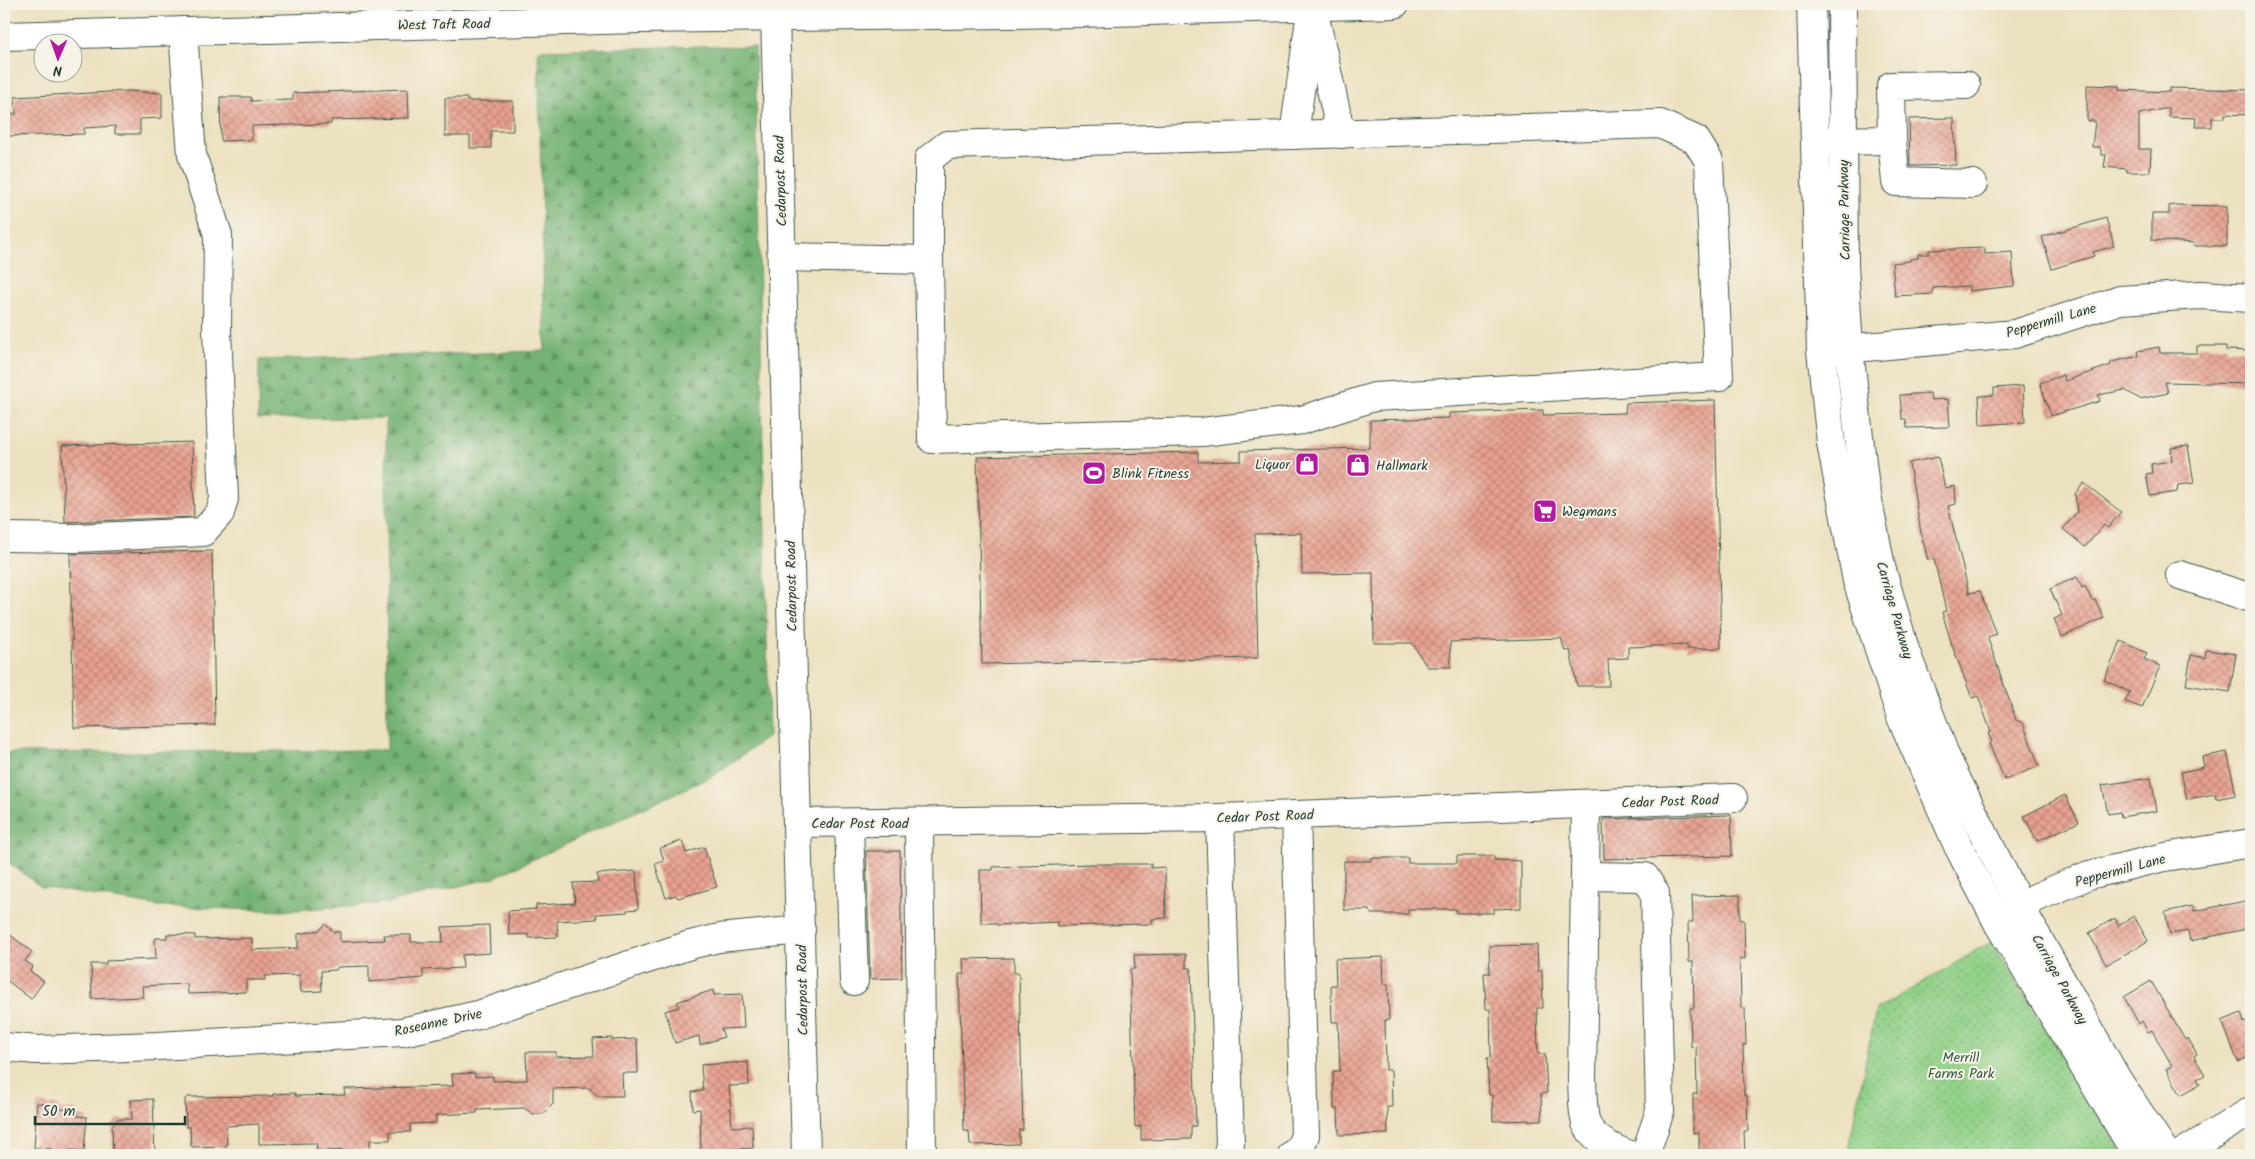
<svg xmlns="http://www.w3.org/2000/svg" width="2255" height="1159" viewBox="0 0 2255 1159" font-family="Kalam,sans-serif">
  <defs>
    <pattern id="forest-firs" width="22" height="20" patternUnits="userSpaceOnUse" patternTransform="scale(1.25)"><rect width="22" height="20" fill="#74b274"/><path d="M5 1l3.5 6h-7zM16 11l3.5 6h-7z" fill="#5f9260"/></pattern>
    <pattern id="park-dots" width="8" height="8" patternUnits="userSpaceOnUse" patternTransform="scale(1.25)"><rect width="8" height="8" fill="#90d087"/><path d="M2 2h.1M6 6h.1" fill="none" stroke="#75aa6f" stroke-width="1.8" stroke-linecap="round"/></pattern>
    <pattern id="building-cross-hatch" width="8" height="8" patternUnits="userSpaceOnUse" patternTransform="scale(1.25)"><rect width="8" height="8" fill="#e9a191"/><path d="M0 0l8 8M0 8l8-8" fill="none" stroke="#bc8477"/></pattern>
  </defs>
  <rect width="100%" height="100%" fill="#f7f3e8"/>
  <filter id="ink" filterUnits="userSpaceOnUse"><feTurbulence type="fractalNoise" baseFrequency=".02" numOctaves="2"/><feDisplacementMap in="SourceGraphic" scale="10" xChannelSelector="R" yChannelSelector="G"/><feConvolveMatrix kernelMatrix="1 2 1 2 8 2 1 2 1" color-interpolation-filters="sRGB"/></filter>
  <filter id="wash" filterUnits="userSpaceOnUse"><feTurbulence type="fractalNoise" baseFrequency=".0096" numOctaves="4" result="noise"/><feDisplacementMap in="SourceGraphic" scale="20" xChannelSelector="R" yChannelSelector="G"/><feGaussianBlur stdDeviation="1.12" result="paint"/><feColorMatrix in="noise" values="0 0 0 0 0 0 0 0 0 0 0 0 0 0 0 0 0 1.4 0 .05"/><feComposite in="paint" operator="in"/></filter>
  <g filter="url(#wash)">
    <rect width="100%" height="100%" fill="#ece1c0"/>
    <path fill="url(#forest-firs)" stroke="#4a7854" d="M709 46 755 47 769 736 713 776 493 878 388 903 282 911 159 906 41 887 4 859V753L387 750 386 418 258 419 259 360 545 351 538 50Z"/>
    <path fill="url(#park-dots)" stroke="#58865e" d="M1991 942 2124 1155H1847L1876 1010Z"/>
    <g id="blocks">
      <g fill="url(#building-cross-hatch)">
        <path d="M2087 85 2119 86V90L2169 92 2170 88 2251 90V115L2225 114V118H2212V127H2195L2196 118 2169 117V108L2139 114V149H2151L2150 172H2127V169L2104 167 2106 155H2102L2100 147H2092L2095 121H2087Z"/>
        <path d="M408 89 409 118 331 120V124L252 126V140L221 141 220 97H251V101L293 100V93Z"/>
        <path d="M128 91 162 93V118L140 119V134H115V126L84 128V134L7 136 6 114H16L15 97Z"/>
        <path d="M445 98H467V101H513V131H491V148H470V136H445Z"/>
        <path d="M1954 118 1956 165 1910 166 1909 119Z"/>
        <path d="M2175 205 2227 206V246H2194V243L2152 240V214H2169V206Z"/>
        <path d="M2106 218 2114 246 2093 252 2094 256 2052 269 2042 237Z"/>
        <path d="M1985 248V254L2012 252 2014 286 1969 291V286L1933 288V294L1895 296 1892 263 1910 261V259L1918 258V254H1929V250Z"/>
        <path d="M2197 346H2226V350L2251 351V384L2165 382 2168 393 2140 399 2125 390 2098 395 2100 401 2051 416 2040 383 2063 375 2065 381 2111 365V362L2139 356 2138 351 2159 347 2160 353H2197Z"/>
        <path d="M2023 386 2025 422 1980 425 1979 396 1994 395V388Z"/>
        <path d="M1930 393 1931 400 1948 399 1950 427 1907 428 1906 419H1902L1900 395Z"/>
        <path d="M1715 400 1721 648 1687 649V645L1628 647V658L1608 659 1609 686H1577L1570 650 1565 651 1561 638 1450 642 1451 667H1427L1412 643H1374L1373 573 1302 574 1301 533 1255 534 1258 658 982 664 977 457 1198 452V462L1241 461V451L1370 448V420L1449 418V413L1543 410V415L1625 413 1626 403Z"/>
        <path d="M192 442 194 517 65 522 62 446Z"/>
        <path d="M2188 446 2194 483 2178 485 2177 492 2150 496 2146 474 2152 473 2151 464 2172 461 2171 448Z"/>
        <path d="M1938 457 1945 488 1955 486 1956 504 1948 506 1969 593 1980 591 1996 634 1988 637V639L2016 720 2023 723 2039 766 2005 780 1989 744 1992 742 1988 733 1991 732 1978 696 1972 698 1952 645 1942 612 1946 611 1934 559 1928 560 1921 533 1909 463Z"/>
        <path d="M2084 483 2121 512 2108 528 2104 525 2085 547 2063 529 2077 512 2075 494Z"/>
        <path d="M212 551 215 725 74 728 70 554Z"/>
        <path d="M2077 577 2082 588 2085 586 2092 601 2095 600 2104 618 2062 637 2054 619 2062 615 2050 589Z"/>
        <path d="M2121 641 2147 653 2144 659 2160 666 2142 708 2125 701 2130 692 2104 680Z"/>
        <path d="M2206 650 2236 654 2230 692 2186 685 2191 655 2205 658Z"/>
        <path d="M2227 752 2236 795 2216 799 2215 794 2187 799 2181 772 2204 767 2202 757Z"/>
        <path d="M2151 778 2157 811 2121 817 2120 812 2108 814 2102 785Z"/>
        <path d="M2065 795 2079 822 2037 841 2024 816Z"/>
        <path d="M1731 815 1732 856 1604 859 1603 819Z"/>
        <path d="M682 841 686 853 704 847 717 887 678 898 676 895 666 898 655 864 664 861 660 848Z"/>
        <path d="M866 851H900L902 978 870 979Z"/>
        <path d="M1457 856H1494V860L1521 861V908L1494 909V913H1456V909H1408V914H1371L1370 910H1344V861H1371V858H1408V863H1457Z"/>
        <path d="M1093 864H1151V868L1165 867 1166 918 1152 919V924L1057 926V922L996 925 995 923H981L980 870H993V867Z"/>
        <path d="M636 871 638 909 627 910V912L596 914 597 919 557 921 558 937 529 938V934L509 935 508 911 536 909V905L575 903 573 883 598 882 597 874Z"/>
        <path d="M1740 895V920H1744L1745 959 1740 958 1741 1008H1745L1746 1045H1743L1744 1095H1747L1748 1131H1744L1745 1155H1699V1133H1693V1094H1697L1696 1046 1691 1047 1690 1008H1694L1693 962H1689L1688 922H1693L1692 896Z"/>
        <path d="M2251 900V928L2190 941 2188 931 2170 934 2165 912 2193 906 2194 911Z"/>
        <path d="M2134 916 2148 941 2106 965 2089 933 2115 918 2118 925Z"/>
        <path d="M325 924 334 932H340V942L385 940 384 935H411V942H443L442 927 489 925 490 953 462 955 463 968 423 970V978L369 982V966L338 967 336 970 321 971 322 991 301 992 300 975 265 976V980H246V992L188 994 187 984 142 986 143 997 92 999 91 964H106V961L156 959 155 940 156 938H167V934L195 935V939L252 938V950L298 948V934L320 930Z"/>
        <path d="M4 930 32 952 25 961 33 966 30 971 44 981 31 999 4 978Z"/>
        <path d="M1537 945 1538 971H1542L1543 1008H1537L1538 1054H1545L1547 1093 1541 1094 1542 1120 1493 1121 1492 1095H1489L1487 1058H1491L1490 1009H1486L1484 973H1490L1489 946Z"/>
        <path d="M1186 954V968H1191L1196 1126H1191V1139L1141 1140V1126L1135 1127 1130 969H1135L1134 955Z"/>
        <path d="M1383 957 1384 984H1388L1389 1020H1385L1386 1070H1391L1392 1107H1387L1388 1134 1339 1135 1338 1109H1334L1333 1071H1340L1338 1022H1332L1331 985H1336L1335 959Z"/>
        <path d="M1014 958V973H1019L1023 1130H1019V1144L970 1145 969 1131H964L959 974H964L963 959Z"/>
        <path d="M2151 981 2185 1040 2188 1038 2197 1054 2194 1056 2205 1075 2197 1079 2200 1084 2181 1095 2166 1069 2172 1066 2152 1030 2148 1032 2142 1021 2139 1024 2124 997Z"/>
        <path d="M713 990 714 995 742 994 744 1028 721 1029 724 1037 700 1045 699 1036 675 1043 665 1011 679 1007 677 1002Z"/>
        <path d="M2241 1013 2244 1023 2251 1020V1056L2238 1062 2222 1021Z"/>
        <path d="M612 1038V1040L637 1039 638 1073H622L623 1096H598L589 1088 553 1089V1104L543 1114H533L524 1108 477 1110V1113L436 1115V1123L410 1124V1132H390V1140H370V1150L317 1151 316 1143 259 1144V1124L226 1126 227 1146 193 1147 191 1146 190 1127H186L185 1099 187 1097 273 1096V1094L295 1093V1096L345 1095 344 1089 453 1086 452 1074 475 1073V1077L493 1076V1081L527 1080 526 1052H556V1057L594 1056 593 1039Z"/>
        <path d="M748 1062 749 1085 729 1086 732 1127 752 1126 753 1148 736 1149V1155H701L700 1109 693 1110 692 1092 703 1091 701 1065Z"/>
        <path d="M153 1099 155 1155H113L112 1126 117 1119H132L131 1100Z"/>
        <path d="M37 1103 58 1105V1109L77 1110V1116L87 1117 84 1151 70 1150V1155H52V1149L34 1148Z"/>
      </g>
    </g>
  </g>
  <g filter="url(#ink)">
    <use href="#blocks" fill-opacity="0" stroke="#3e5649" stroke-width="1"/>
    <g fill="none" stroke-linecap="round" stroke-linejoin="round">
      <g stroke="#3e5649" stroke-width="30">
        <g id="minor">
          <path d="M1811 4 1821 351 1831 443 1857 581 1901 717 1958 846 1999 925 2137 1155"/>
          <path d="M1842 4 1844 265 1849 349 1864 480 1881 567 1905 650 1947 760 2021 908 2117 1079 2167 1155"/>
          <path d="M775 16 806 1155"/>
          <path d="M1316 22 1341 134"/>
          <path d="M1294 135 1312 4"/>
          <path d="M1892 140 1896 182 1973 184"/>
          <path d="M1826 141 1892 140 1891 86 1966 85"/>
          <path d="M782 257 929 260V159L947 145 1660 124 1696 140 1709 161 1719 377 1374 397 1302 420 1202 432 932 439 929 260"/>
          <path d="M1831 350 2015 334 2120 300 2200 295 2251 298"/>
          <path d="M4 537 76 538 203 532 220 513 224 499 217 329 218 235 192 155 183 31"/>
          <path d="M2180 575 2251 598"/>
          <path d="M1586 805 1582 1080C1583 1093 1582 1111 1586 1123 1592 1139 1615 1150 1630 1155"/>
          <path d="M1220 818 1230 1145 1227 1155"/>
          <path d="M797 823 1220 818 1733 798"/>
          <path d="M849 823 854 981"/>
          <path d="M919 823 922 1155"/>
          <path d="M1585 876 1645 877 1655 893 1660 1111 1645 1155"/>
          <path d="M2006 919 2035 898 2089 875 2165 857 2251 843"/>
          <path d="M4 1047 37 1050 158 1046 402 1032 478 1015 690 945 719 938 801 930"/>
          <path d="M1292 1155 1300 1148 1305 1135 1296 815"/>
          <path d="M2179 1155 2251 1111"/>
        </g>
      </g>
      <g stroke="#3e5649" stroke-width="30">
        <path id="major" d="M4 36 639 19 1078 13 1395 4"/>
      </g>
      <use href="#minor" stroke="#fff" stroke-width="28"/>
      <use href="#major" stroke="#fff" stroke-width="28"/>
    </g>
  </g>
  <defs>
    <g id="shop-square" transform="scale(1.25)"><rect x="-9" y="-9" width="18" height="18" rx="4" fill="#b5179e" stroke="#f7f3e8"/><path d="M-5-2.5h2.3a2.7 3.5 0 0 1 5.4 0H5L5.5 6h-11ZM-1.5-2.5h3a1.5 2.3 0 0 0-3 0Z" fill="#fff"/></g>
    <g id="stadium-square" transform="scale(1.25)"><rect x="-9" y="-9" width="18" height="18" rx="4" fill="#b5179e" stroke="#f7f3e8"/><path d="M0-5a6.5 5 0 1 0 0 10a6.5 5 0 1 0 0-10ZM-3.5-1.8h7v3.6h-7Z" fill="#fff"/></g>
    <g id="supermarket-square" transform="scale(1.25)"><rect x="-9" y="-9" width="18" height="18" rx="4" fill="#b5179e" stroke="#f7f3e8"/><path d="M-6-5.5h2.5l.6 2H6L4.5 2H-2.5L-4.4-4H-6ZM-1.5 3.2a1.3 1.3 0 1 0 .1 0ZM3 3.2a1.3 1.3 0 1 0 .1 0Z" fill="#fff"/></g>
  </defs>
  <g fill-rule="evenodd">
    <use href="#shop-square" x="1307" y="464"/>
    <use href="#shop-square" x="1358" y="465"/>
    <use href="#stadium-square" x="1094" y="473"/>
    <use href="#supermarket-square" x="1545" y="511"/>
  </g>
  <g text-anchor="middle" stroke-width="4" stroke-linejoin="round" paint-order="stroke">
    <g font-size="14" fill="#1f3d34" stroke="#f7f3e8">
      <text transform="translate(444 24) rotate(-1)" y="5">West Taft Road</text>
      <text transform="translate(780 181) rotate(-92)" y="5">Cedarpost Road</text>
      <text transform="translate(1844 210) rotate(-91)" y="5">Carriage Parkway</text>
      <text transform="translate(2051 320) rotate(-16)" y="5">Peppermill Lane</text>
      <text transform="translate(791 586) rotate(-91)" y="5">Cedarpost Road</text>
      <text transform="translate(1895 610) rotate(74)" y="5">Carriage Parkway</text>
      <text transform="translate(1670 801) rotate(-2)" y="5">Cedar Post Road</text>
      <text transform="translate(1265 816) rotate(-2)" y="5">Cedar Post Road</text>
      <text x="860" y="828">Cedar Post Road</text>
      <text transform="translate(2120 870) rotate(-15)" y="5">Peppermill Lane</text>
      <text transform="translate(2060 979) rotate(61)" y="5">Carriage Parkway</text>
      <text transform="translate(802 990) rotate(-91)" y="5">Cedarpost Road</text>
      <text transform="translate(438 1022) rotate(-12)" y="5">Roseanne Drive</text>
    </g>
    <g font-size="14" fill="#1f3d34" stroke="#f7f3e8" text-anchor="start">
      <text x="1290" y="469" text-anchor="end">Liquor</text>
      <text x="1376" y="470">Hallmark</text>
      <text x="1112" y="478">Blink Fitness</text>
      <text x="1562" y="516">Wegmans</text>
    </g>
    <g font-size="14" fill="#365a45" stroke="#f7f3e8">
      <text x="1961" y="1062">Merrill<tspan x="1961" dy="16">Farms Park</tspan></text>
    </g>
  </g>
  <rect width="2255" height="1159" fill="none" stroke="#f7f3e8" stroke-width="20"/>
  <g transform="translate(58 58) rotate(182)"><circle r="24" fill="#f7f3e8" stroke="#a1aaa0"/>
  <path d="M0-4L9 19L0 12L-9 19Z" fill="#b5179e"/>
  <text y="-8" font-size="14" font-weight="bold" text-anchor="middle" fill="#1f3d34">N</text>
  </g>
  <path d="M35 1116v8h150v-8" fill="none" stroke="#1f3d34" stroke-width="2.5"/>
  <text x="42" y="1116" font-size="15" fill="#1f3d34" stroke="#f7f3e8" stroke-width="4" paint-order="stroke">50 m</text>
</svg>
